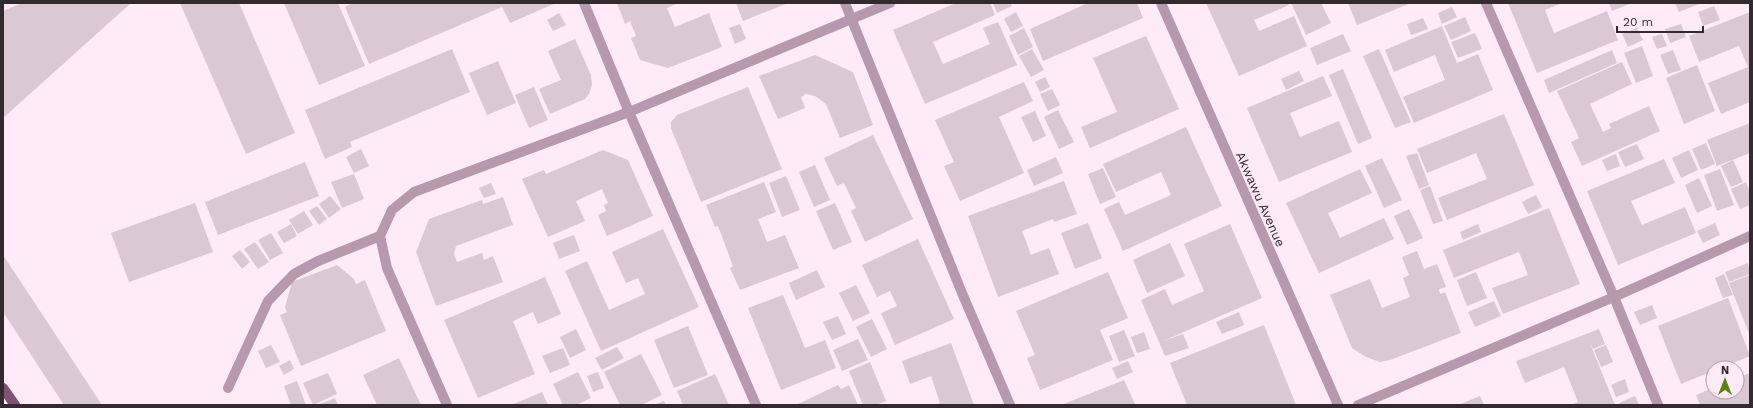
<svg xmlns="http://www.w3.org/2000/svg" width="1753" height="408" viewBox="0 0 1753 408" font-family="'Work Sans',sans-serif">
  <rect width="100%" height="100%" fill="#feebf7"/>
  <g fill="#dac8d4">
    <path d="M22 3H131L3 118V11Z"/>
    <path d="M180 3H239L295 133 246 154Z"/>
    <path d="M284 3H338L365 66 319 85Z"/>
    <path d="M353 3H556L510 23 502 7 369 64 345 7Z"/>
    <path d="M617 3H678L667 8 675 27 709 13 722 47 668 68 640 60 631 38 636 36 630 21 625 24Z"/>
    <path d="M736 3H788L743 21Z"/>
    <path d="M956 3H990L995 15 933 42 943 64 990 44 983 28 998 22 1017 65 925 104 893 30Z"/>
    <path d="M993 3H1010L1012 6 997 13Z"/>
    <path d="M1088 3H1137L1143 18 1043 61 1030 29Z"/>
    <path d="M1206 3H1288L1289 5 1254 20 1259 31 1294 16 1307 46 1239 76Z"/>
    <path d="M1291 3H1321L1331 23 1306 35Z"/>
    <path d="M1348 3H1411L1357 25Z"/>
    <path d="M1508 3H1562L1545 10 1554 33 1607 11 1618 40 1537 73Z"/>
    <path d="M1609 3H1632L1612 11Z"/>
    <path d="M1675 3H1702L1679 12Z"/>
    <path d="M1714 6 1720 20 1703 26 1698 12Z"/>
    <path d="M1452 7 1457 17 1442 24 1438 13Z"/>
    <path d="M1016 12 1023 26 1011 32 1004 19Z"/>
    <path d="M1750 12V102L1721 114 1708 83 1748 67 1739 46 1699 62 1689 36Z"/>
    <path d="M559 13 566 25 553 31 547 20Z"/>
    <path d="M1465 17 1471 31 1451 40 1444 26Z"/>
    <path d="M1423 18 1428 29 1411 35 1407 24Z"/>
    <path d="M740 24 746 39 735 44 729 28Z"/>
    <path d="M1681 24 1686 37 1670 43 1665 29Z"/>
    <path d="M1442 26 1457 63 1478 54 1493 90 1414 123 1403 97 1445 80 1435 55 1394 72 1385 50Z"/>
    <path d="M1024 28 1033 47 1018 55 1009 36Z"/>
    <path d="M1637 28 1643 40 1628 47 1622 34Z"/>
    <path d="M1475 33 1482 49 1458 58 1451 42Z"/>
    <path d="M1343 34 1351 51 1317 65 1310 48Z"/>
    <path d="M1662 34 1667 46 1657 49 1652 37Z"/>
    <path d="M1146 36 1179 109 1090 148 1081 127 1117 112 1093 58Z"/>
    <path d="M575 39 591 75 592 85 589 94 585 99 550 114 539 89 561 80 548 51Z"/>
    <path d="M1642 46 1653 76 1636 83 1624 53Z"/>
    <path d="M452 49 470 92 350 142 352 147 325 159 305 110Z"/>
    <path d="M1032 49 1044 70 1031 77 1019 56Z"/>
    <path d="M1379 49 1411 122 1395 128 1363 56Z"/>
    <path d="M1612 50 1617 63 1549 93 1544 80Z"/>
    <path d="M1673 50 1681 70 1668 74 1660 55Z"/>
    <path d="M815 55 853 72 873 125 840 138 826 104 815 96 806 94 801 97 805 108 778 119 759 76Z"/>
    <path d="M498 61 516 103 487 115 469 73Z"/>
    <path d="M1622 62 1632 84 1590 104 1603 132 1611 128 1609 124 1649 106 1660 131 1582 166 1571 142 1579 138 1557 91Z"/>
    <path d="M1697 65 1715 111 1684 124 1666 78Z"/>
    <path d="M1343 69 1372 138 1358 144 1329 75Z"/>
    <path d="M1299 71 1304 81 1286 90 1281 79Z"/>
    <path d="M1323 76 1332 96 1290 113 1300 137 1339 121 1352 152 1279 182 1247 108Z"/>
    <path d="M1045 77 1050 87 1040 92 1035 82Z"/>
    <path d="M1024 82 1033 101 999 117 1024 173 960 201 944 166 954 162 935 120Z"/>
    <path d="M534 87 548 120 529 128 515 95Z"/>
    <path d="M748 87 782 169 701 202 671 128V122L677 115Z"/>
    <path d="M1052 89 1060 105 1048 111 1040 94Z"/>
    <path d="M1058 110 1074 142 1059 149 1044 117Z"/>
    <path d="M1035 111 1046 136 1033 142 1021 117Z"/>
    <path d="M1504 114 1534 185 1447 220 1438 198 1487 179 1476 153 1427 173 1417 149Z"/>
    <path d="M1750 123V153L1717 166 1707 140Z"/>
    <path d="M1186 127 1222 206 1123 251 1104 209 1119 202 1125 215 1171 195 1161 172 1116 192 1103 164Z"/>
    <path d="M873 135 913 219 865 242 851 211 856 208 844 183 837 186 824 158Z"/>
    <path d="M1706 143 1715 164 1701 170 1692 149Z"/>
    <path d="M1637 144 1644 159 1625 167 1618 152Z"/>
    <path d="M361 149 369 166 354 173 346 157Z"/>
    <path d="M603 150 628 160 653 216 607 236 598 215 606 211 604 205 608 203 602 189 576 201 585 221 548 237 522 179 544 170 546 174Z"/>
    <path d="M1689 150 1698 170 1681 178 1672 158Z"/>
    <path d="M1417 153 1429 185 1419 189 1406 156Z"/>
    <path d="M1616 154 1620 166 1607 171 1602 160Z"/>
    <path d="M1056 157 1063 173 1034 186 1027 170Z"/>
    <path d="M1382 158 1402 200 1384 208 1365 166Z"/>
    <path d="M1664 159 1675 183 1631 201 1642 225 1685 207 1696 233 1618 265 1587 191Z"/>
    <path d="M1733 160 1743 182 1731 187 1721 166Z"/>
    <path d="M305 162 319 196 218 235 205 202Z"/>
    <path d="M815 165 830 200 814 207 799 172Z"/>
    <path d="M1103 168 1116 197 1100 204 1088 174Z"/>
    <path d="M1360 169 1372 193 1328 213 1340 238 1384 218 1394 239 1319 273 1286 203Z"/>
    <path d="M1720 169 1734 205 1717 211 1704 175Z"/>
    <path d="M354 174 364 199 342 208 331 182Z"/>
    <path d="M786 176 800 210 782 217 769 183Z"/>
    <path d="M1699 178 1712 206 1697 213 1685 185Z"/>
    <path d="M1064 181 1077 214 1054 222 1053 219 1022 231 1031 255 1049 248 1059 274 998 297 968 216Z"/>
    <path d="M764 182 776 212 758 219 767 242 785 235 799 268 740 290 730 268 733 266 718 226 715 227 706 205Z"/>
    <path d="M1746 182 1750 192V205L1740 209 1731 189Z"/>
    <path d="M491 183 496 194 484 198 479 188Z"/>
    <path d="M1430 186 1443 221 1433 224 1420 190Z"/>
    <path d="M1536 195 1542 207 1528 214 1522 202Z"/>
    <path d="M330 196 341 209 329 218 319 204Z"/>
    <path d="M503 197 513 225 456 246 454 254 457 262 482 253 484 260 493 256 503 282 436 306 416 252 429 219 482 200 483 204Z"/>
    <path d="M195 203 213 252 129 282 111 233Z"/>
    <path d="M835 203 852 242 833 250 816 211Z"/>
    <path d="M317 206 327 219 319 225 309 211Z"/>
    <path d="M1549 208 1580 284 1503 314 1492 288 1528 275 1519 252 1454 278 1443 250Z"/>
    <path d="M1409 209 1423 238 1407 245 1394 216Z"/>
    <path d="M304 211 313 225 298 234 289 220Z"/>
    <path d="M1088 223 1102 258 1075 269 1061 233Z"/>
    <path d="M1715 223 1720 235 1703 243 1697 231Z"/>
    <path d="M291 224 297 236 284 243 277 232Z"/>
    <path d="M1230 224 1262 298 1163 341 1183 334 1189 348 1165 356 1141 300 1165 289 1172 305 1204 291 1184 244Z"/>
    <path d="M1478 224 1481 232 1463 240 1460 232Z"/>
    <path d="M663 229 699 307 601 351 565 271 587 261 609 310 645 294 638 278 626 283 612 252Z"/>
    <path d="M271 233 283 253 270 260 258 240Z"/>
    <path d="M574 235 580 251 559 259 553 243Z"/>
    <path d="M918 239 954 319 895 345 881 313 897 306 890 291 877 297 862 265Z"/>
    <path d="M255 242 269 262 258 269 244 249Z"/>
    <path d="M1170 243 1185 276 1147 293 1133 260Z"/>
    <path d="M240 250 250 262 242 269 232 256Z"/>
    <path d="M1417 251 1424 269 1437 264 1446 287 1439 289 1440 294 1445 292 1461 333 1390 360 1380 362 1366 357 1352 348 1330 295 1370 279 1382 308 1410 297 1403 278 1409 275 1402 257Z"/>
    <path d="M3 255 102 405H64L3 312Z"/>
    <path d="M1748 263 1750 274 1729 282 1725 272Z"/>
    <path d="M337 265 354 279 356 284 365 280 386 331 301 366 280 315 287 312 285 307 292 282Z"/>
    <path d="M817 270 825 287 796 300 789 283Z"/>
    <path d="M1108 272 1128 318 1100 330 1113 360 1040 390 1027 358 1035 355 1016 311Z"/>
    <path d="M1476 272 1487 298 1467 306 1457 280Z"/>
    <path d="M1724 274 1733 295 1723 298 1715 278Z"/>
    <path d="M1750 275V336L1729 283Z"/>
    <path d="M545 277 561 314 538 324 533 312 513 321 535 374 478 398 444 320Z"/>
    <path d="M856 285 870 313 853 321 839 293Z"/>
    <path d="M783 295 805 348 825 340 836 368 781 390 748 308Z"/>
    <path d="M1728 298 1750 356 1721 368H1713V371L1681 384 1658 326Z"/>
    <path d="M1494 301 1501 316 1475 327 1468 312Z"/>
    <path d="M1652 305 1657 318 1640 325 1634 312Z"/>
    <path d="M1239 312 1244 325 1222 334 1216 322Z"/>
    <path d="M838 316 846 334 832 340 823 322Z"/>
    <path d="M872 319 887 349 871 357 856 327Z"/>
    <path d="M1264 325 1296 405H1187L1170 363Z"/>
    <path d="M688 326 708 375 674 388 654 340Z"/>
    <path d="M576 329 586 350 570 358 560 337Z"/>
    <path d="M1599 329 1605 344 1593 349 1589 341 1615 405H1571L1578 402 1564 367 1525 383 1516 361Z"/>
    <path d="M1124 330 1135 356 1119 362 1109 336Z"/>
    <path d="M1144 332 1150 349 1137 353 1131 337Z"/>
    <path d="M858 339 868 360 842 371 833 350Z"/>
    <path d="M951 343 974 405H935L940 403 931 376 910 384 902 361Z"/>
    <path d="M271 345 280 362 266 368 258 351Z"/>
    <path d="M1606 345 1613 362 1601 367 1594 350Z"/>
    <path d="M617 347 624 358 602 370 595 358Z"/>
    <path d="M563 348 570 365 550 373 542 356Z"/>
    <path d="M641 354 662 395 641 405H620L604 372Z"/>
    <path d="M399 358 421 405H377L363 375Z"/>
    <path d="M290 360 294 369 284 375 279 366Z"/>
    <path d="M1128 361 1133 372 1117 379 1112 368Z"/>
    <path d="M870 362 886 401 876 405H863L849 371Z"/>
    <path d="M578 372 591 398 576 405H563L553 384Z"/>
    <path d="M598 372 604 388 593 392 587 376Z"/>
    <path d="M328 373 337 394 313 405 303 383Z"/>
    <path d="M1750 373V405H1700L1696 395 1713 388V392H1737V378Z"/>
    <path d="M715 374 729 405H683L677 391Z"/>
    <path d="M1625 379 1629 392 1616 397 1611 385Z"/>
    <path d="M1124 380 1135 404 1061 405Z"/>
    <path d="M297 381 306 405H291L284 386Z"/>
    <path d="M838 385 841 389 849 385 858 405H796Z"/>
    <path d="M542 392 548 405H511Z"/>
    <path d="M1480 396 1484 405H1458Z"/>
    <path d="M1635 396 1639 405H1620L1619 403Z"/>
    <path d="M335 398 338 405H317Z"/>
    <path d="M664 401 666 405H654Z"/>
  </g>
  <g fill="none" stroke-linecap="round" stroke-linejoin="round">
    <g stroke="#b699ac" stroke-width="10">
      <path d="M584 3 629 112 756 405"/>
      <path d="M845 3 962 293 1010 405"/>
      <path d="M1161 3 1338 405"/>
      <path d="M1486 3 1614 297 1658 405"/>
      <path d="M228 388 268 301 294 274 318 261 380 236"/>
      <path d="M447 405 387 268 380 236 392 210 414 192 629 112 890 3"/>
      <path d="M1358 405 1614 297 1750 236"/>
    </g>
    <path stroke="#825073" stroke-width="10" d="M3 388 15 405"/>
  </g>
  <g text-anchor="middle" stroke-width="4" stroke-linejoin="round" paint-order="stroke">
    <g font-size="13" fill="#312a2f" stroke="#feebf7">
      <text transform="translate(1261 199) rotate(66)" y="5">Akwawu Avenue</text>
    </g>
  </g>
  <rect width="1753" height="408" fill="none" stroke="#312a2f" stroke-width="8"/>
  <g transform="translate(1725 380)"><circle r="19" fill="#feebf7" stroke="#ac9ea7"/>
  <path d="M0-3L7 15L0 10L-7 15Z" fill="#5b850e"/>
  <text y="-6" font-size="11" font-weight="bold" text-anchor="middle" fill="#312a2f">N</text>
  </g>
  <path d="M1617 26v6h86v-6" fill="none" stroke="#312a2f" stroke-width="2"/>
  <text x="1623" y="26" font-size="12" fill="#312a2f" stroke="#feebf7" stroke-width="3" paint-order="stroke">20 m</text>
</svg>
